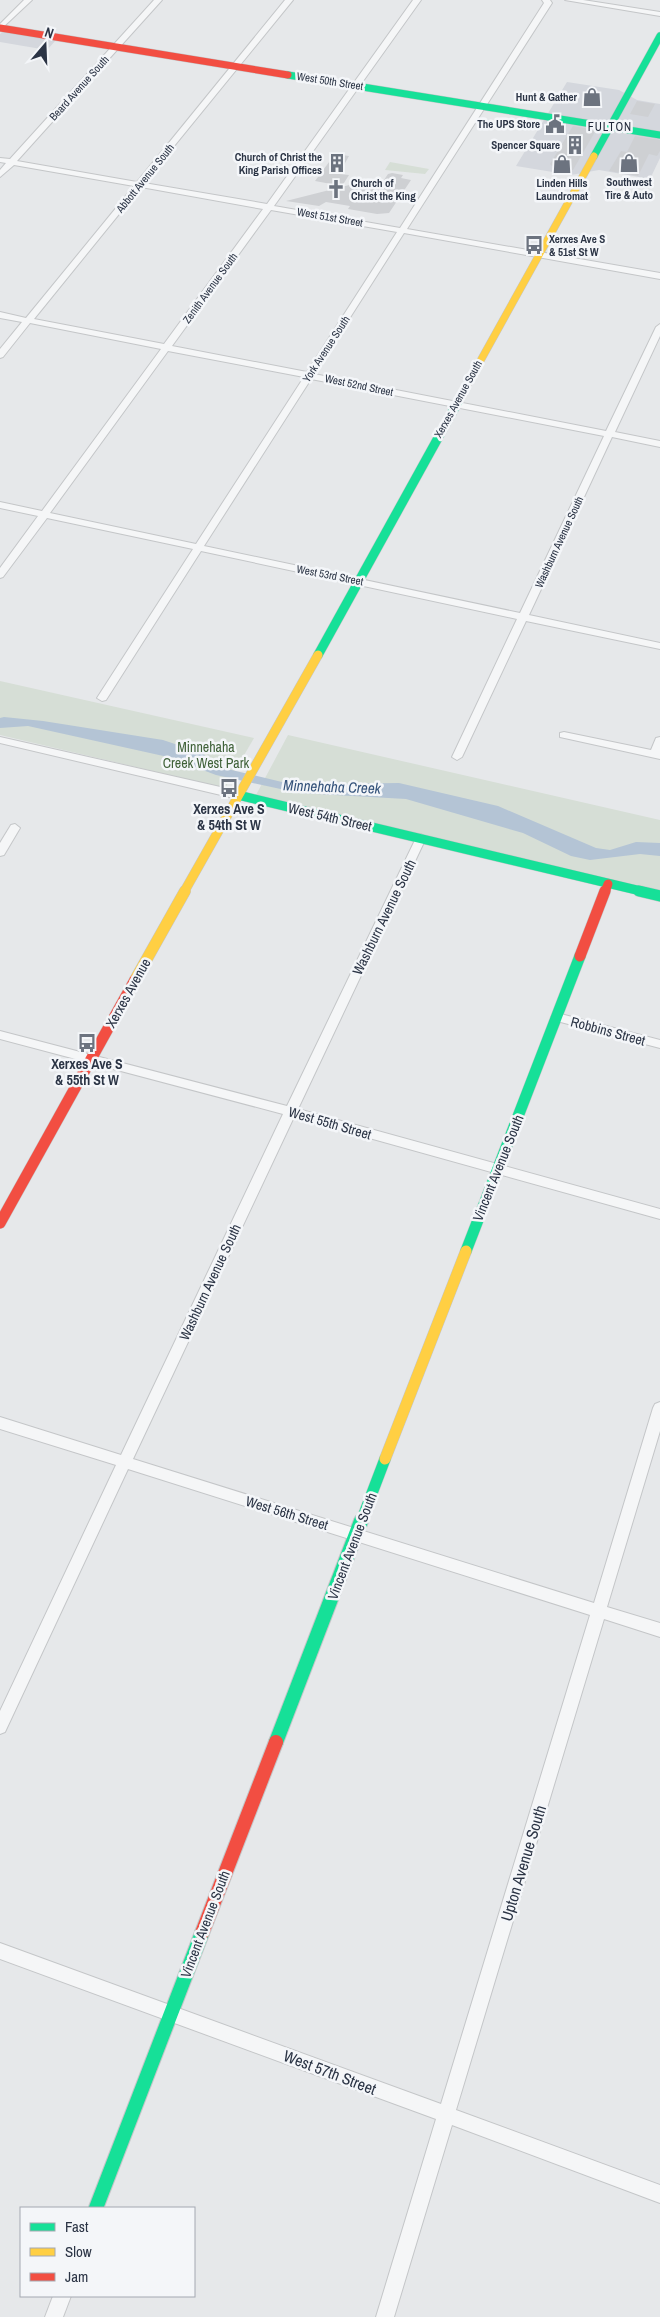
<svg xmlns="http://www.w3.org/2000/svg" width="660" height="2317" viewBox="0 0 660 2317" font-family="'Archivo Narrow',sans-serif">
  <rect width="100%" height="100%" fill="#e6e8ea"/>
  <g fill="#d4d7dd">
    <path d="M3 32H6L56 40 47 50 0 42V34Z"/>
    <path d="M567 82 619 90 637 100 660 104V158L650 179 599 170 571 175 516 166Z"/>
  </g>
  <g fill="#d6ded6">
    <path d="M390 162 429 169 425 174 385 170Z"/>
    <path d="M0 681 254 738 225 788 0 735Z"/>
    <path d="M288 735 660 820V892L256 795Z"/>
  </g>
  <path fill="#b4c4d5" d="M4 717 43 721 163 740 202 753 210 761 223 768 282 782 319 784 399 783 498 806 596 848 610 850 636 842 660 843V856L640 854 590 860 571 856 523 833 406 799 299 793 216 775 168 757 28 726 0 728V718Z"/>
  <g fill="#ced0d3">
    <path d="M637 101 655 104 648 117 630 114Z"/>
    <path d="M573 126 596 130 573 170 552 166 550 164Z"/>
    <path d="M635 136 660 140V151L657 156 649 154 638 176 609 171 621 151 627 152Z"/>
    <path d="M335 154 349 156 339 174 349 175 342 186 315 181Z"/>
    <path d="M392 173 403 175 401 178 411 180 389 213 377 214 348 209 350 206 326 202 319 206 286 201 369 180 382 183 388 174Z"/>
  </g>
  <g fill="none" stroke-linecap="round" stroke-linejoin="round">
    <g stroke="#c4c6c8" stroke-width="2">
      <g id="street">
        <path d="M24 0H32L0 30V24Z"/>
        <path d="M154 0H162L17 161 137 182 285 0H293L144 183 267 204 413 0H421L274 206 400 228 544 3 542 0H550L552 3 407 229 660 273V279L404 233 314 374 606 431 656 327 660 324V336L615 432 660 441V447L612 437 529 615 660 643V649L526 621 462 757 457 760 452 757 517 619 201 551 106 700 102 701 97 698 193 549 47 518 3 577 0 578V568L38 516 0 508V502L42 511 161 349 30 323 3 357 0 358V349L22 322 0 318V312L26 318 134 186 14 165 0 177V170L6 163 0 162V158L10 159ZM141 187 263 209 164 344 34 319ZM271 210 397 232 307 372 172 346ZM168 351 304 377 196 544 50 513ZM311 379 604 436 520 613 204 546Z"/>
        <path d="M565 0H583L660 12V16Z"/>
        <path d="M564 732 651 750 656 738 660 737V759L560 737V733Z"/>
        <path d="M0 737 238 791 243 795 238 799 0 743Z"/>
        <path d="M15 824 20 828 4 855 0 856V843L11 825Z"/>
        <path d="M421 834 426 838 298 1109 660 1209V1219L294 1117 133 1459 594 1603 653 1408 655 1404 660 1402V1431L607 1607 660 1623V1637L604 1619 456 2110 660 2185V2203L452 2125 394 2317H376L436 2119 0 1959V1943L441 2104 590 1615 128 1469 5 1732 0 1734V1711L116 1465 0 1429V1417L121 1455 283 1114 0 1039V1031L287 1106 416 838Z"/>
        <path d="M557 1013 660 1040V1048L553 1020 551 1017Z"/>
        <path d="M53 2296H71L63 2317H45Z"/>
      </g>
    </g>
    <g stroke="#c4c6c8" stroke-width="8">
      <g id="fast-far3">
        <path d="M288 75 660 135"/>
        <path d="M594 156 660 36"/>
      </g>
    </g>
    <g stroke="#c4c6c8" stroke-width="10">
      <g id="fast-far2">
        <path d="M318 655 459 400"/>
        <path d="M238 795 645 892"/>
      </g>
    </g>
    <g stroke="#c4c6c8" stroke-width="12">
      <g id="fast-far1">
        <path d="M639 891 660 896"/>
        <path d="M466 1251 580 956"/>
        <path d="M361 1522 385 1459"/>
      </g>
    </g>
    <g stroke="#c4c6c8" stroke-width="16">
      <g id="fast">
        <path d="M276 1742 361 1521"/>
        <path d="M96 2208 202 1933"/>
      </g>
    </g>
    <g stroke="#c4c6c8" stroke-width="8">
      <path id="slow-far2" d="M462 394 594 156"/>
    </g>
    <g stroke="#c4c6c8" stroke-width="10">
      <g id="slow-far1">
        <path d="M459 400 463 393"/>
        <path d="M184 892 318 655"/>
      </g>
    </g>
    <g stroke="#c4c6c8" stroke-width="12">
      <g id="slow">
        <path d="M135 980 185 891"/>
        <path d="M385 1459 466 1251"/>
      </g>
    </g>
    <g stroke="#c4c6c8" stroke-width="8">
      <path id="jam-far3" d="M0 28 288 75"/>
    </g>
    <g stroke="#c4c6c8" stroke-width="10">
      <path id="jam-far2" d="M605 892 608 884"/>
    </g>
    <g stroke="#c4c6c8" stroke-width="12">
      <g id="jam-far1">
        <path d="M580 956 605 891"/>
        <path d="M0 1223 135 980"/>
      </g>
    </g>
    <g stroke="#c4c6c8" stroke-width="16">
      <path id="jam" d="M202 1933 276 1742"/>
    </g>
    <use href="#street" fill="#f5f6f7" fill-rule="evenodd"/>
    <use href="#fast-far3" stroke="#16e098" stroke-width="7"/>
    <use href="#fast-far2" stroke="#16e098" stroke-width="9"/>
    <use href="#fast-far1" stroke="#16e098" stroke-width="11"/>
    <use href="#fast" stroke="#16e098" stroke-width="14"/>
    <use href="#slow-far2" stroke="#ffcf43" stroke-width="7"/>
    <use href="#slow-far1" stroke="#ffcf43" stroke-width="9"/>
    <use href="#slow" stroke="#ffcf43" stroke-width="11"/>
    <use href="#jam-far3" stroke="#f24e42" stroke-width="7"/>
    <use href="#jam-far2" stroke="#f24e42" stroke-width="9"/>
    <use href="#jam-far1" stroke="#f24e42" stroke-width="11"/>
    <use href="#jam" stroke="#f24e42" stroke-width="14"/>
  </g>
  <defs>
    <g id="shop-bare" transform="scale(1.5)"><path d="M-5-2.5h2.3a2.7 3.5 0 0 1 5.4 0H5L5.5 6h-11ZM-1.5-2.5h3a1.5 2.3 0 0 0-3 0Z" fill="#6c737f" stroke="#f4f6f9" stroke-width="2.5" paint-order="stroke"/></g>
    <g id="civic-bare" transform="scale(1.5)"><path d="M-.6-6.5H3V-4.5H.6V-3L4-1V1h2V6H-6V1h2V-1L-.6-3ZM-1.2 2.5V6h2.4V2.5Z" fill="#6c737f" stroke="#f4f6f9" stroke-width="2.5" paint-order="stroke"/></g>
    <g id="building-bare" transform="scale(1.5)"><path d="M-4-6H4V6H1V3H-1V6H-4ZM-2.5-4.3h1.7v1.8h-1.7ZM.8-4.3h1.7v1.8H.8ZM-2.5-1h1.7V.8h-1.7ZM.8-1h1.7V.8H.8Z" fill="#6c737f" stroke="#f4f6f9" stroke-width="2.5" paint-order="stroke"/></g>
    <g id="church-bare" transform="scale(1.5)"><path d="M-1.2-6h2.4v3.5h3.3v2.4h-3.3V6h-2.4V-.1h-3.3v-2.4h3.3Z" fill="#6c737f" stroke="#f4f6f9" stroke-width="2.5" paint-order="stroke"/></g>
    <g id="bus-bare" transform="scale(1.5)"><path d="M-5-6H5V4H4V6H2V4H-2V6H-4V4H-5ZM-3.5-4V0h7V-4ZM-3.5 1.2v1.5H-2V1.2ZM2 1.2v1.5H3.5V1.2Z" fill="#6c737f" stroke="#f4f6f9" stroke-width="2.5" paint-order="stroke"/></g>
  </defs>
  <g fill-rule="evenodd">
    <use href="#shop-bare" x="592" y="97"/>
    <use href="#civic-bare" x="555" y="124"/>
    <use href="#building-bare" x="575" y="145"/>
    <use href="#building-bare" x="337" y="163"/>
    <use href="#shop-bare" x="629" y="163"/>
    <use href="#shop-bare" x="562" y="164"/>
    <use href="#church-bare" x="336" y="189"/>
    <use href="#bus-bare" x="534" y="245"/>
    <use href="#bus-bare" x="229" y="788"/>
    <use href="#bus-bare" x="87" y="1043"/>
  </g>
  <g text-anchor="middle" stroke-width="5" stroke-linejoin="round" paint-order="stroke">
    <g font-size="11" fill="#2b3445" stroke="#f4f6f9">
      <text transform="translate(330 81) rotate(9)" y="4">West 50th Street</text>
      <text transform="translate(79 88) rotate(-48)" y="4">Beard Avenue South</text>
      <text transform="translate(145 178) rotate(-51)" y="4">Abbott Avenue South</text>
      <text transform="translate(330 217) rotate(10)" y="4">West 51st Street</text>
      <text transform="translate(210 288) rotate(-54)" y="4">Zenith Avenue South</text>
      <text transform="translate(326 349) rotate(-57)" y="4">York Avenue South</text>
      <text transform="translate(359 385) rotate(12)" y="4">West 52nd Street</text>
      <text transform="translate(458 399) rotate(-61)" y="4">Xerxes Avenue South</text>
      <text transform="translate(559 542) rotate(-65)" y="4">Washburn Avenue South</text>
      <text transform="translate(330 575) rotate(11)" y="4">West 53rd Street</text>
    </g>
    <g font-size="11" font-weight="bold" fill="#2b3445" stroke="#f4f6f9" text-anchor="end">
      <text x="577" y="101">Hunt &amp; Gather</text>
      <text x="540" y="128">The UPS Store</text>
      <text x="560" y="149">Spencer Square</text>
      <text x="322" y="161">Church of Christ the<tspan x="322" dy="13">King Parish Offices</tspan></text>
      <text x="629" y="186" text-anchor="middle">Southwest<tspan x="629" dy="13">Tire &amp; Auto</tspan></text>
      <text x="351" y="187" text-anchor="start">Church of<tspan x="351" dy="13">Christ the King</tspan></text>
      <text x="562" y="187" text-anchor="middle">Linden Hills<tspan x="562" dy="13">Laundromat</tspan></text>
      <text x="549" y="243" text-anchor="start">Xerxes Ave S<tspan x="549" dy="13">&amp; 51st St W</tspan></text>
    </g>
    <g font-size="12" letter-spacing="1" fill="#1d2536" stroke="#f4f6f9">
      <text x="610" y="131">FULTON</text>
    </g>
    <g font-size="14" fill="#3f6138" stroke="#f4f6f9">
      <text x="206" y="752">Minnehaha<tspan x="206" dy="16">Creek West Park</tspan></text>
    </g>
    <g font-size="14" font-weight="bold" fill="#2b3445" stroke="#f4f6f9">
      <text x="229" y="814">Xerxes Ave S<tspan x="229" dy="16">&amp; 54th St W</tspan></text>
      <text x="87" y="1069">Xerxes Ave S<tspan x="87" dy="16">&amp; 55th St W</tspan></text>
    </g>
    <g font-size="14" fill="#2b3445" stroke="#f4f6f9">
      <text transform="translate(330 817) rotate(13)" y="5">West 54th Street</text>
      <text transform="translate(384 917) rotate(-64)" y="5">Washburn Avenue South</text>
      <text transform="translate(128 993) rotate(-61)" y="5">Xerxes Avenue</text>
      <text transform="translate(608 1031) rotate(15)" y="5">Robbins Street</text>
      <text transform="translate(330 1123) rotate(16)" y="5">West 55th Street</text>
      <text transform="translate(498 1168) rotate(-68)" y="5">Vincent Avenue South</text>
      <text transform="translate(210 1282) rotate(-65)" y="5">Washburn Avenue South</text>
      <text transform="translate(287 1513) rotate(17)" y="5">West 56th Street</text>
      <text transform="translate(352 1546) rotate(-69)" y="5">Vincent Avenue South</text>
      <text transform="translate(205 1924) rotate(-69)" y="5">Vincent Avenue South</text>
    </g>
    <g font-size="15" font-style="italic" fill="#34527a" stroke="#f4f6f9">
      <text transform="translate(332 787) rotate(2)" y="5">Minnehaha Creek</text>
    </g>
    <g font-size="16" fill="#2b3445" stroke="#f4f6f9">
      <text transform="translate(523 1863) rotate(-73)" y="6">Upton Avenue South</text>
      <text transform="translate(330 2072) rotate(21)" y="6">West 57th Street</text>
    </g>
  </g>
  <rect x="20" y="2207" width="175" height="90" fill="#f4f6f9" stroke="#a4a8b1"/>
  <rect x="30" y="2223" width="25" height="8" fill="#16e098" stroke="#a4a8b1"/>
  <text x="65" y="2232" font-size="15" fill="#2b3445">Fast</text>
  <rect x="30" y="2248" width="25" height="8" fill="#ffcf43" stroke="#a4a8b1"/>
  <text x="65" y="2257" font-size="15" fill="#2b3445">Slow</text>
  <rect x="30" y="2273" width="25" height="8" fill="#f24e42" stroke="#a4a8b1"/>
  <text x="65" y="2282" font-size="15" fill="#2b3445">Jam</text>
  <g transform="translate(45 45) rotate(19)" stroke="#f4f6f9" stroke-width="4" paint-order="stroke">
  <path d="M0-4L9 19L0 12L-9 19Z" fill="#2b3445"/>
  <text y="-8" font-size="14" font-weight="bold" text-anchor="middle" fill="#2b3445">N</text>
  </g>
</svg>
